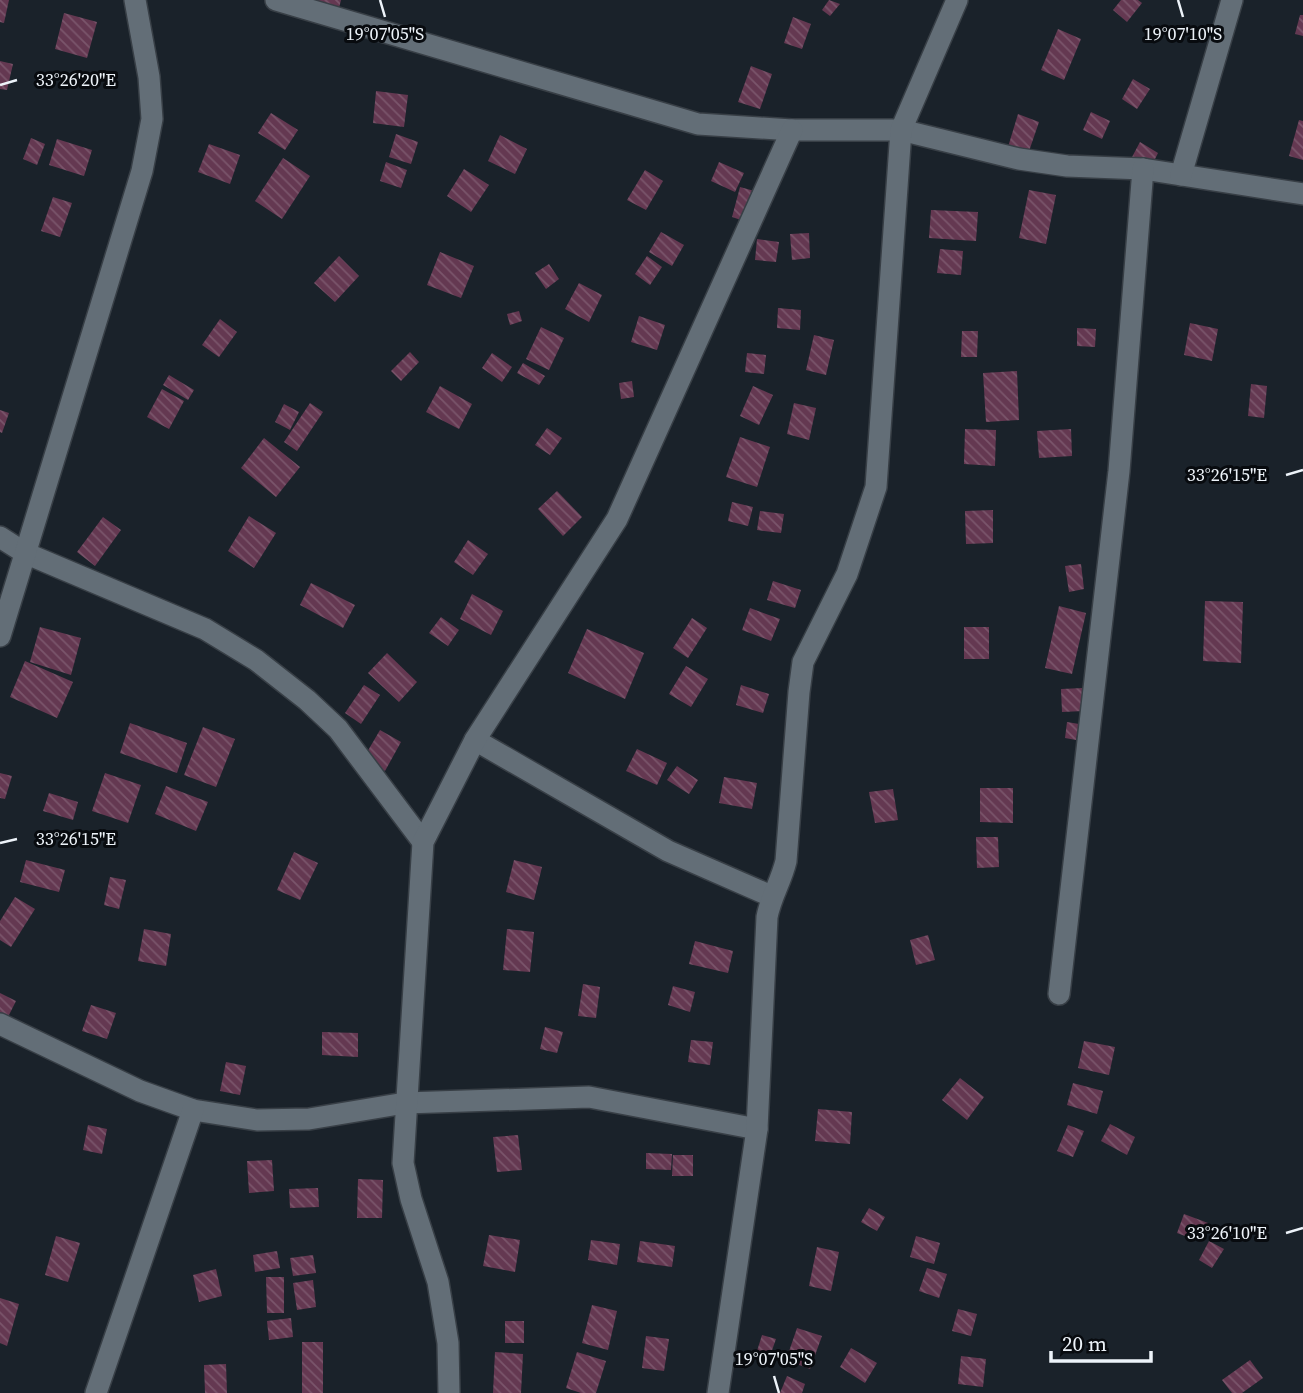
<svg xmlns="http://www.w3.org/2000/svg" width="1303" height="1393" viewBox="0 0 1303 1393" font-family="'Source Serif 4',serif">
  <defs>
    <pattern id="building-back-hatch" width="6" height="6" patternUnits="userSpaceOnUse" patternTransform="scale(1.75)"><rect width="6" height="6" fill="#643851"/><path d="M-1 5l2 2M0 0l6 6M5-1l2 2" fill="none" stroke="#7a556b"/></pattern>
  </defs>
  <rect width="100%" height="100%" fill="#1a222a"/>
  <g fill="url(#building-back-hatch)">
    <path d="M0 0H9L4 23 0 22Z"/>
    <path d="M305 0H341L338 12Z"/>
    <path d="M829 0 840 4 830 16 822 10Z"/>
    <path d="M1121 0H1138L1142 3 1127 22 1113 10Z"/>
    <path d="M64 13 97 22 87 58 55 49Z"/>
    <path d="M1300 15H1303V36L1295 34Z"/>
    <path d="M793 17 811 24 802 49 784 43Z"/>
    <path d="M1058 29 1081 39 1064 80 1041 70Z"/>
    <path d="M0 61 13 64 7 90 0 89Z"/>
    <path d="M751 66 772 74 760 109 738 102Z"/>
    <path d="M1133 79 1150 89 1137 109 1122 99Z"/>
    <path d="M376 91 408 95 404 127 373 123Z"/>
    <path d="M1091 112 1110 121 1102 139 1083 130Z"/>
    <path d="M271 113 298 130 285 150 258 133Z"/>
    <path d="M1018 114 1039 122 1028 154 1008 147Z"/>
    <path d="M1299 120 1303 121V160L1289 156Z"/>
    <path d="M396 134 418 142 411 164 389 157Z"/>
    <path d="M500 135 527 149 515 174 488 161Z"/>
    <path d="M31 138 45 144 37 165 23 159Z"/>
    <path d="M57 139 92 150 84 176 49 165Z"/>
    <path d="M1140 142 1158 153 1151 167 1132 157Z"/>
    <path d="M209 144 240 155 230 184 198 172Z"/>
    <path d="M283 158 310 176 282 219 255 201Z"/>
    <path d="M386 162 407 170 401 188 380 181Z"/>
    <path d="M719 162 744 173 735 192 711 181Z"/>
    <path d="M464 169 489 185 471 212 447 196Z"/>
    <path d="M645 170 663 181 646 210 627 200Z"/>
    <path d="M740 187 758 192 750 223 732 217Z"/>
    <path d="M1029 190 1056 195 1046 244 1019 238Z"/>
    <path d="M53 197 72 203 60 237 41 231Z"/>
    <path d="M931 210 978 212 976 241 929 238Z"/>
    <path d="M661 232 684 245 672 266 649 252Z"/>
    <path d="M809 233 810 258 792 260 790 234Z"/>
    <path d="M757 239 779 242 776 262 755 260Z"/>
    <path d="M940 249 963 251 961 275 937 273Z"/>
    <path d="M440 252 474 266 461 298 427 285Z"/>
    <path d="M339 256 359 276 335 302 314 283Z"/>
    <path d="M647 256 662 267 650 285 635 274Z"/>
    <path d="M549 264 559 279 546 289 535 273Z"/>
    <path d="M579 283 602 295 589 322 565 309Z"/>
    <path d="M778 308 801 310 800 330 777 328Z"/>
    <path d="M519 311 522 321 510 325 507 314Z"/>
    <path d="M639 316 665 325 657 350 631 342Z"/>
    <path d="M220 319 237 332 219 357 202 345Z"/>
    <path d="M1190 323 1218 329 1212 361 1184 355Z"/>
    <path d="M541 327 564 338 549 370 526 359Z"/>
    <path d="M1077 328 1096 329 1095 347 1077 346Z"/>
    <path d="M962 331H978L977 357H961Z"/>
    <path d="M814 335 834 340 826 375 806 370Z"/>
    <path d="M410 352 419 362 401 381 391 371Z"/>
    <path d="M492 353 512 367 502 382 482 368Z"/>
    <path d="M747 353 766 355 764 374 745 372Z"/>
    <path d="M523 363 545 376 539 385 517 373Z"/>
    <path d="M1017 371 1019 420 986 422 983 373Z"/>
    <path d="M169 375 194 390 188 400 163 385Z"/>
    <path d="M632 381 634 397 621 399 619 383Z"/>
    <path d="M1251 384 1267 386 1264 418 1248 416Z"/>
    <path d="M440 386 472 404 459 429 426 412Z"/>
    <path d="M753 386 773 395 759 425 740 416Z"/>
    <path d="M162 389 184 401 169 429 147 417Z"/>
    <path d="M310 403 323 412 297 451 284 442Z"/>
    <path d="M794 403 816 408 809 440 787 434Z"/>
    <path d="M284 404 299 412 290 430 275 422Z"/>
    <path d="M0 410 9 413 2 433 0 432Z"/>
    <path d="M547 428 562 438 550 455 535 445Z"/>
    <path d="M965 429 996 430 995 466 964 464Z"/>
    <path d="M1071 429 1072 456 1039 458 1037 431Z"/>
    <path d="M740 437 770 447 757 487 726 477Z"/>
    <path d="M264 438 300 467 276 497 241 468Z"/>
    <path d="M557 491 582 517 563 536 538 509Z"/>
    <path d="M732 502 753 507 748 526 728 521Z"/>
    <path d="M993 510V543L966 544 965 511Z"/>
    <path d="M760 511 784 514 781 533 757 530Z"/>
    <path d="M249 516 276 533 254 568 228 551Z"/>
    <path d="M103 517 121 530 95 566 77 552Z"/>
    <path d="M468 540 488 554 473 575 454 562Z"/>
    <path d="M1081 564 1084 589 1069 592 1065 566Z"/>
    <path d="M773 581 801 590 795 608 767 600Z"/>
    <path d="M311 583 355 605 343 628 300 605Z"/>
    <path d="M472 594 503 611 491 635 460 619Z"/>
    <path d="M1205 601 1243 602 1241 663 1203 661Z"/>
    <path d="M1059 606 1086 613 1072 674 1045 668Z"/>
    <path d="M750 608 780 619 771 641 742 630Z"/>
    <path d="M441 617 459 630 448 646 429 633Z"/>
    <path d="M692 618 707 628 688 658 673 648Z"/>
    <path d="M40 627 81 638 71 675 30 662Z"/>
    <rect x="964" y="627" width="25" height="32"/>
    <path d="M587 629 644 653 625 699 568 673Z"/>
    <path d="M387 653 417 682 399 702 368 673Z"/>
    <path d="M25 661 73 682 57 718 10 697Z"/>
    <path d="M686 666 708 679 691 707 669 694Z"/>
    <path d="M364 685 380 695 361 724 345 713Z"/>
    <path d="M741 685 769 694 763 713 736 705Z"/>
    <path d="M1083 688 1084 711 1062 712 1061 689Z"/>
    <path d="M1067 722 1079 724 1076 740 1065 738Z"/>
    <path d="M130 723 187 743 177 773 120 753Z"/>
    <path d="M203 727 235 739 216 787 184 775Z"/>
    <path d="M380 730 401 742 385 771 363 759Z"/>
    <path d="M637 749 667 763 657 785 626 771Z"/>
    <path d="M677 766 698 780 689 794 667 780Z"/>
    <path d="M0 773 12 776 5 799 0 798Z"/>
    <path d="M105 773 141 785 128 823 92 811Z"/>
    <path d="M724 777 757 783 752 809 719 803Z"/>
    <path d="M166 786 208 802 196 831 155 814Z"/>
    <path d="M980 788H1013V823L980 822Z"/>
    <path d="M893 789 898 820 875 823 869 792Z"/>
    <path d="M49 793 78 802 73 820 43 811Z"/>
    <path d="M976 837H998L999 867 977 868Z"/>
    <path d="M294 852 318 863 300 900 277 890Z"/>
    <path d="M26 860 65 870 59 892 20 882Z"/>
    <path d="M514 860 542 867 534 900 506 892Z"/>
    <path d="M110 877 126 880 119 909 104 905Z"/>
    <path d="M15 897 35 909 11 947 0 940V921Z"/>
    <path d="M144 929 171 934 166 966 138 961Z"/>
    <path d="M507 929 534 932 530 972 503 970Z"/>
    <path d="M928 935 935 960 916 965 910 940Z"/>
    <path d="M695 941 733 951 728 973 689 964Z"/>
    <path d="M583 984 600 987 596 1018 578 1016Z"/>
    <path d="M673 986 695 992 690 1012 668 1005Z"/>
    <path d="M0 993 16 1001 4 1025 0 1023Z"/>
    <path d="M91 1005 116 1013 107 1039 82 1031Z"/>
    <path d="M545 1027 563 1032 557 1053 540 1049Z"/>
    <path d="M322 1032 358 1033V1057L322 1055Z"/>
    <path d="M691 1040 713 1042 710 1065 688 1062Z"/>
    <path d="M1084 1041 1115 1047 1109 1075 1078 1068Z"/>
    <path d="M226 1062 246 1066 240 1095 220 1091Z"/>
    <path d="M960 1078 984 1097 967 1120 942 1100Z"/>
    <path d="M1073 1083 1103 1091 1097 1114 1067 1105Z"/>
    <path d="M818 1109 852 1112 850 1144 815 1141Z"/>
    <path d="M1110 1124 1135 1137 1127 1155 1101 1141Z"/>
    <path d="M88 1125 107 1129 102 1154 83 1150Z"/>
    <path d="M1068 1125 1084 1131 1073 1157 1057 1151Z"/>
    <path d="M518 1135 522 1170 497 1172 493 1137Z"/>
    <path d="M646 1153 672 1154 671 1170 646 1169Z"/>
    <path d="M673 1155H693V1176H672Z"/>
    <path d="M272 1160 274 1191 249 1193 247 1161Z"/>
    <path d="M358 1179 383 1180 382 1218H357Z"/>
    <path d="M318 1188 319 1207 290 1208 289 1189Z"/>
    <path d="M869 1208 885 1217 877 1231 861 1222Z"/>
    <path d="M1184 1214 1208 1223 1201 1242 1177 1233Z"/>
    <path d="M489 1235 520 1240 515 1272 483 1266Z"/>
    <path d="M56 1236 80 1243 68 1282 45 1275Z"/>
    <path d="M916 1236 940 1243 934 1264 910 1257Z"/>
    <path d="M591 1240 620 1244 617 1265 588 1260Z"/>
    <path d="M640 1241 675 1246 672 1267 637 1262Z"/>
    <path d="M1209 1241 1224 1249 1212 1268 1199 1260Z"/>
    <path d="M817 1247 839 1252 831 1291 809 1286Z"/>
    <path d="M277 1251 280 1268 255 1272 253 1255Z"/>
    <path d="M313 1255 316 1273 293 1276 290 1258Z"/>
    <path d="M927 1268 947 1274 939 1298 919 1291Z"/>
    <path d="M216 1269 222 1296 199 1302 193 1275Z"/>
    <path d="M266 1277H284V1313H267Z"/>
    <path d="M313 1280 316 1307 297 1310 293 1283Z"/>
    <path d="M0 1298 19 1304 7 1346 0 1343Z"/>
    <path d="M592 1305 617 1311 608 1350 582 1343Z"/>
    <path d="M958 1309 977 1314 971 1336 952 1331Z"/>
    <path d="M291 1318 293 1337 269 1340 267 1321Z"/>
    <rect x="505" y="1321" width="19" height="22"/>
    <path d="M797 1328 822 1336 810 1369 786 1360Z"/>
    <path d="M762 1335 776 1339 770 1356 757 1351Z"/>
    <path d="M646 1336 669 1339 664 1371 642 1368Z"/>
    <rect x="302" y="1342" width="21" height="51"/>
    <path d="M851 1348 877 1363 865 1383 840 1367Z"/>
    <path d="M495 1352 523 1354 521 1393H493Z"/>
    <path d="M577 1352 606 1361 596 1393H581L566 1388Z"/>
    <path d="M961 1356 986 1359 983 1387 958 1384Z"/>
    <path d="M1250 1360 1263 1378 1242 1393H1232L1222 1380Z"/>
    <path d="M226 1364 227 1393H205L204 1365Z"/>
    <path d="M787 1376 805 1384 802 1393H780Z"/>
  </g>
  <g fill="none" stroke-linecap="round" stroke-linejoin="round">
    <g stroke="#383f46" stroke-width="24">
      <g id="minor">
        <path d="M276 0 698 124 792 130H901L1019 159 1067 166 1143 169 1303 194"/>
        <path d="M1181 175 1232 0"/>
        <path d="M0 537 25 553 205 629 256 660 307 700 338 729 423 842"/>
        <path d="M0 636 142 171 152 119 149 77 135 0"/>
        <path d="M475 740 668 851 771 896"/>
        <path d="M1059 994 1119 471 1143 169"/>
        <path d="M0 1024 140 1091 193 1110 257 1120 309 1119 405 1103 589 1097 757 1129"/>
        <path d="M96 1393 193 1110"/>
        <path d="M449 1393 448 1343 438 1282 411 1199 403 1163 423 842 475 740 617 519 792 130"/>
        <path d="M718 1393 757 1129 767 917C771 896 781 882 786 861L799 692 803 662 847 574 876 487 901 130 957 0"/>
      </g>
    </g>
    <use href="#minor" stroke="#636e77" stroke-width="21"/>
  </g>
  <path fill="none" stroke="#edf3f9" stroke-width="2.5" d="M380 0 385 17M1178 0 1183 17M0 85 17 80M1286 475 1303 470M0 843 17 839M1286 1233 1303 1228M774 1376 779 1393"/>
  <g font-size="18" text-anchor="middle" fill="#edf3f9" stroke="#080b0f" stroke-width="6" stroke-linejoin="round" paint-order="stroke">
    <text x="385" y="40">19°07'05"S</text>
    <text x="1183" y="40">19°07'10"S</text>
    <text x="76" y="86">33°26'20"E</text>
    <text x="1227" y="481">33°26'15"E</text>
    <text x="76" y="845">33°26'15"E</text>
    <text x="1227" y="1239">33°26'10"E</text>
    <text x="774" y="1365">19°07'05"S</text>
  </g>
  <path d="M1051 1351v10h100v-10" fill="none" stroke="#edf3f9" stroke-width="3.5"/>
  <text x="1062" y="1351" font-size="21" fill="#edf3f9" stroke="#080b0f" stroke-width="5" paint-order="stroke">20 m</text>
</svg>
